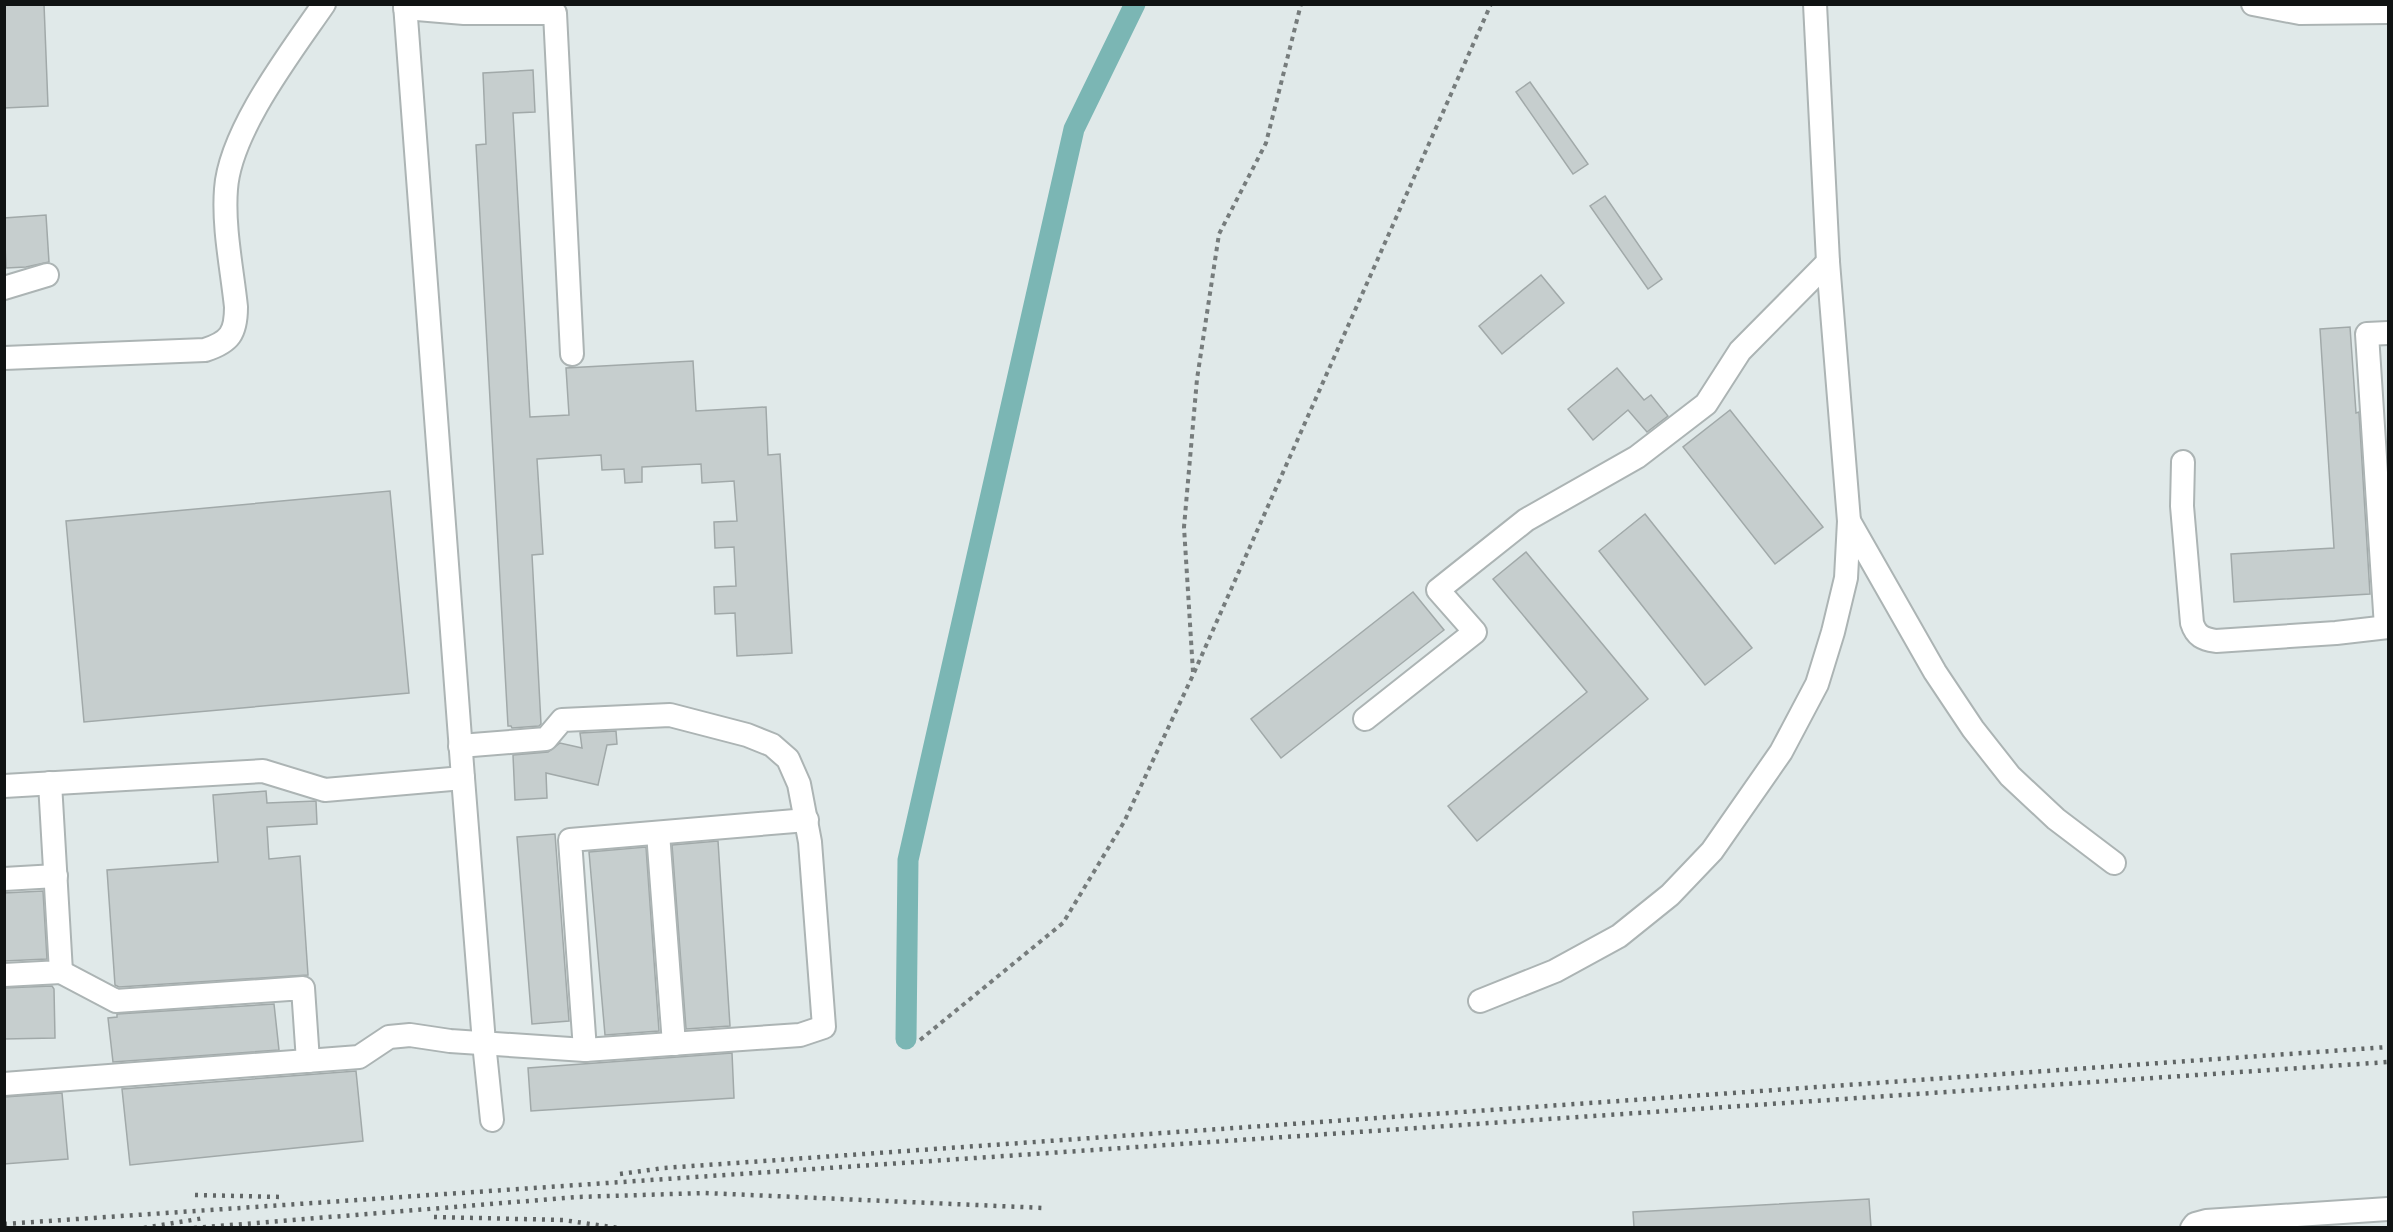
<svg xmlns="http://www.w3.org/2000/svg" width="2393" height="1232" viewBox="0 0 2393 1232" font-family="'Noto Serif',serif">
  <rect width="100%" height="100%" fill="#e0e9e9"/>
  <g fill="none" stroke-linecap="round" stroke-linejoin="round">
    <path stroke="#7bb6b4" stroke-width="21" d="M906 1039 908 860 1074 129 1135 4"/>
  </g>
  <g fill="#c6cece" stroke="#a1a9a9" stroke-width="1.5">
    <path d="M4 4H44L48 106 4 108Z"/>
    <path d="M533 70 535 112 513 113 530 417 569 415 566 368 693 361 696 411 766 407 768 455 780 454 792 653 737 656 735 613 715 614 714 587 736 586 734 547 715 548 714 522 737 521 734 481 702 483 701 464 642 467V482L625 483 624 469 602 470 601 455 537 459 543 554 532 555 541 724 539 726 512 728 511 726H508L476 145 486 144 483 73Z"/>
    <path d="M1530 82 1588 164 1573 174 1516 92Z"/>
    <path d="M1605 196 1662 279 1648 289 1590 206Z"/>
    <path d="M46 215 49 262 26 267 6 268 4 218Z"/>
    <path d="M1541 275 1564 303 1502 354 1479 326Z"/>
    <path d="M2350 327 2356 413 2359 412 2370 594 2234 602 2231 554 2334 548 2320 329Z"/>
    <path d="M1617 368 1644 400 1651 395 1668 416 1647 432 1628 410 1593 440 1568 409Z"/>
    <path d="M1730 410 1823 527 1775 564 1683 447Z"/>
    <path d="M390 491 409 693 84 722 66 521Z"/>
    <path d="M1645 514 1752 648 1705 685 1599 551Z"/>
    <path d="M1526 552 1648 699 1477 841 1448 806 1587 692 1493 579Z"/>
    <path d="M1413 592 1444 630 1281 758 1251 719Z"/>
    <path d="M616 731 617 744 607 745 598 785 546 773 547 798 515 800 513 755 548 752 560 743 582 748 580 733Z"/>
    <path d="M266 791 267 803 316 801 317 824 267 827 269 859 300 856 308 975 119 987 115 985 107 870 218 862 213 795Z"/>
    <path d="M555 834 569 1021 532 1024 517 837Z"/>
    <path d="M718 841 730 1026 686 1029 672 845Z"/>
    <path d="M646 847 659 1031 605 1035 589 852Z"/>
    <path d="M43 891 47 959 4 961V893Z"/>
    <path d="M52 986 54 989 55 1038 4 1039V988Z"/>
    <path d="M274 1004 279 1050 113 1062 108 1018 117 1017V1014Z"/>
    <path d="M732 1053 734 1098 531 1111 528 1068Z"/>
    <path d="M356 1071 363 1141 130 1165 122 1089Z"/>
    <path d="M62 1093 68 1159 4 1164V1097Z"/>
    <path d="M1869 1199 1871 1227H1634L1633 1212Z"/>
  </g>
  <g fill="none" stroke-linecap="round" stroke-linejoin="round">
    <g stroke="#acb4b4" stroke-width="26">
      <g id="minor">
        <path d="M405 4 463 778 484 1043 492 1120"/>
        <path d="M2253 4 2300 13 2388 12"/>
        <path d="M405 8 464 13H555L572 354"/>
        <path d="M4 288 47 275"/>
        <path d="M4 358 205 350C230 342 236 333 236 307 232 269 223 227 226 189 230 131 291 52 324 4"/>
        <path d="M2183 462 2182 506 2192 623C2196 636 2203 639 2216 641L2336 633 2388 627"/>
        <path d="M1849 521 1935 672 1973 729 2010 776 2056 819 2114 863"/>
        <path d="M2386 627 2367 334 2388 333"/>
        <path d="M1365 719 1475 632 1438 590 1526 520 1637 457 1706 404 1740 351 1828 262"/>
        <path d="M4 786 263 771 325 790 463 778"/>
        <path d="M658 833 674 1044"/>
        <path d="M4 879 56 876"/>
        <path d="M61 972 116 1001 303 988 308 1061"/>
        <path d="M4 975 61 972 50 783"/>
        <path d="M1480 1001 1555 971 1619 936 1670 895 1712 851 1781 752 1817 684 1833 632 1846 578 1849 521 1828 262 1815 4"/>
        <path d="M585 1050 570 840 807 820"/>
        <path d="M4 1084 359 1057 389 1037 410 1035 450 1041 585 1050 800 1035 824 1027 810 842 799 784 788 759 772 745 747 735 670 715 562 720 546 739 460 746"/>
        <path d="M2192 1228 2195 1224 2206 1221 2388 1209"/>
      </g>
    </g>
    <g stroke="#767c7c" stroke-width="4" stroke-dasharray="4.5 4.5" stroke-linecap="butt">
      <path d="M1193 672 1184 527 1197 379 1219 234 1266 143 1301 4"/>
      <path d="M920 1040 1063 923 1124 822 1193 675 1491 4"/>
    </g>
    <use href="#minor" stroke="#fff" stroke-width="22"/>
    <g stroke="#606565" stroke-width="4.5" stroke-dasharray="3 6" stroke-linecap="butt">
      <path d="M620 1174 664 1168 2388 1047"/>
      <path d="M195 1195 283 1197"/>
      <path d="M434 1217 563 1220 618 1228"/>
      <path d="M4 1224 2388 1062"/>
      <path d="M144 1228 204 1218"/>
      <path d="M194 1228 577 1197 705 1193 1044 1208"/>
    </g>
  </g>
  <rect width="2393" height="1232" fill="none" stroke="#101313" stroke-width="12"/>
</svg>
